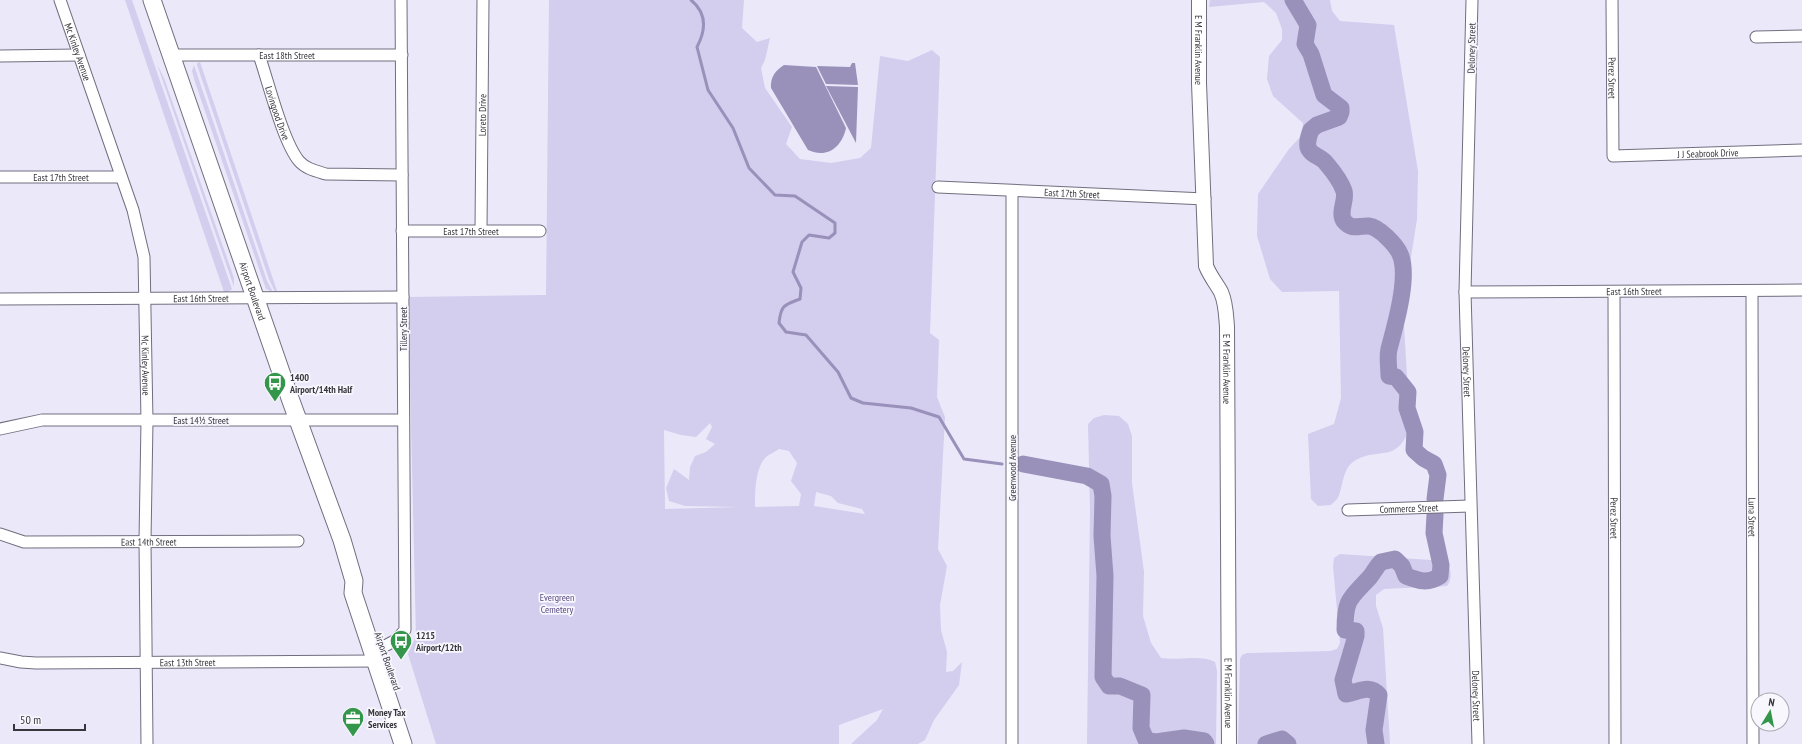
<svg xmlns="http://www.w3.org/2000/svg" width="1802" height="744" viewBox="0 0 1802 744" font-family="'PT Sans Narrow',sans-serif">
  <rect width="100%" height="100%" fill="#ebe8fa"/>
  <g fill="#d3cdee" fill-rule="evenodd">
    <path d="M125 0H132L232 289 228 292H224Z"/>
    <path d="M549 0H744L742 28 757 42 770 38 765 60 761 68 765 88 792 127 786 144 800 159 831 163 860 158 871 148 880 56 908 61 932 50 940 57 930 333 939 340 937 397 945 417 938 549 947 566 940 605 941 630 947 652 946 672 953 671 962 662 959 685 934 720 925 740 918 744H851L877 720 883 709 839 725V744H436L408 654 416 636 408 297 546 295ZM710 423 712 427 706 439 715 444 706 452 695 456 690 467 689 480 674 469 666 488 669 501 685 506 740 507 665 509 664 430 681 435 696 437ZM779 449 789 451 797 463 791 481 801 494 799 506 755 507C755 493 755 469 765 458 769 454 775 452 779 449ZM816 492 831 496 838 503 862 509 865 514 814 506Z"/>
    <path d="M1210 0H1330L1332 11 1340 21 1394 25 1418 171 1417 219 1403 308 1410 427C1396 466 1378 445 1353 462 1343 469 1343 485 1339 495 1338 499 1334 502 1331 505L1318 506 1311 499 1308 434 1334 424 1341 398 1339 291 1282 292 1270 279 1257 236 1258 194 1289 149 1302 135 1303 123 1273 96 1267 79 1269 56 1282 40V29L1276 13 1264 2 1209 7Z"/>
    <path d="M200 62 277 291 275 292 269 279 197 65V63Z"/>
    <path d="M157 64 164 78 234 278V287Z"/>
    <path d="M194 65 267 281 273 292 266 289 195 82 192 71Z"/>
    <path d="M1104 415 1119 416 1128 424 1132 436V483L1144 572 1143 616 1151 643 1161 658C1178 661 1200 654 1215 662L1217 671 1216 744H1087L1090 511 1088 424 1094 418Z"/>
    <path d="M1340 554 1446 561C1451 568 1453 578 1447 586L1384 589 1376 595V606L1383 628 1390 744H1238L1240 659 1242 655 1247 653 1330 651 1337 649 1340 643 1333 566 1334 558Z"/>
  </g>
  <g fill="#9991ba">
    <path d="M852 63H855L858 85 826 84 817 66 850 67Z"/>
    <path d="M784 65 816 67 846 128C842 147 827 159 808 150L771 88C770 77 776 70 784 65Z"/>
    <path d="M826 86 858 87 856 143Z"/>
  </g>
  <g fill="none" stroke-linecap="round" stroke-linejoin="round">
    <path stroke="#9991ba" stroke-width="3" d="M691 0C707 13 706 30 697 47L708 90 733 128 749 168 775 195 795 196 835 223V233L829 238 809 235 802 242 793 272 801 288 800 299C784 305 781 305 779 323L786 332 806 335 838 372 851 398 863 403 911 408 939 417 964 459 1002 464"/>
    <g stroke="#9991ba" stroke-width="17">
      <path d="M1293 0 1308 25 1305 44 1311 54 1324 95 1341 108V112L1339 117 1317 125 1311 130C1309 135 1307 142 1308 147 1310 155 1322 157 1326 163 1332 170 1341 182 1344 191 1347 200 1338 212 1344 221 1352 231 1360 225 1369 226 1379 227 1396 245 1400 254 1410 276 1395 326 1389 349 1387 357 1389 367 1389 376L1396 377 1408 392 1407 408 1415 432 1414 450 1423 458 1434 464 1438 475 1435 499"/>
      <path d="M1023 464 1087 476 1101 484 1103 496 1102 536 1105 576 1103 677 1109 686H1120L1142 695 1141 728 1146 740 1156 742 1184 738 1204 741 1206 744"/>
      <path d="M1266 744 1282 739 1288 744"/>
      <path d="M1376 744 1374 730 1379 695C1369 684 1359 692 1346 694L1343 680 1356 636V631L1345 630C1345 598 1350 599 1370 577 1374 572 1376 567 1381 562L1395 559 1402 566 1406 576C1419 581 1428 584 1440 576L1441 565 1434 533 1435 515"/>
    </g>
    <g stroke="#716e7e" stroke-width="13">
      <g id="minor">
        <path id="s1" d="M60 0 133 210 144 257 147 421 145 541 147 744"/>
        <path id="s2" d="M1472 0 1465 292 1478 744"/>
        <path id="s3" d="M1612 0 1613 156 1802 150"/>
        <path d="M1756 37 1802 36"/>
        <path id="s4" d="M171 55H402"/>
        <path id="s5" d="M259 55C268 81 283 142 299 161 306 169 316 171 326 174L402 175"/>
        <path d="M0 56 79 55"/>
        <path id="s6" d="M0 177H121"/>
        <path id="s7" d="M938 187 1205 199"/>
        <path d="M1012 191V744"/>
        <path id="s8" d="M481 230 483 0"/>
        <path id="s9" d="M402 231H540"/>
        <path id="s10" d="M1752 291 1753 744"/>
        <path id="s11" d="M1465 292 1802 290"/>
        <path id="s12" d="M1614 292 1615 744"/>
        <path id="s13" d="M0 299 403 297"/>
        <path d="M0 429 42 420H403"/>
        <path id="s14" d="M1348 510 1470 506"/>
        <path id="s15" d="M0 534 24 542 298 541"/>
        <path d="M383 647 396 640 405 630 401 0"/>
        <path id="s16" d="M0 658 21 662 36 663 376 661"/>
      </g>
    </g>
    <g stroke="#716e7e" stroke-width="16">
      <g id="tertiary">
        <path id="s17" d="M1199 0V83L1206 266C1210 276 1216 283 1221 292 1226 303 1226 315 1227 327L1229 744"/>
      </g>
    </g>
    <g stroke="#716e7e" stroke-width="19">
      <g id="primary">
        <path id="s18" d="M152 0 291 401 342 540 354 581 353 593 403 744"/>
      </g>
    </g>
    <use href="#minor" stroke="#fff" stroke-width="11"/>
    <use href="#tertiary" stroke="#fff" stroke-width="14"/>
    <use href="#primary" stroke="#fff" stroke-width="17"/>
  </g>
  <defs>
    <g id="bus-pin" transform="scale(1.15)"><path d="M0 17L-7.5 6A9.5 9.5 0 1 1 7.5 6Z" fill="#33964b" stroke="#f8f7fe"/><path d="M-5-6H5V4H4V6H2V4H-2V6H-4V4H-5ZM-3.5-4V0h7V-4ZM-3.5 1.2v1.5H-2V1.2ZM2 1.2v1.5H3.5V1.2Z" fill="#fff"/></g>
    <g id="office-pin" transform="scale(1.15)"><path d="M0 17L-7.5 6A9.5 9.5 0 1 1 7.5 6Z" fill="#33964b" stroke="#f8f7fe"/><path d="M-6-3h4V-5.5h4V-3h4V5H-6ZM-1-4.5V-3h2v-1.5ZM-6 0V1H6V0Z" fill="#fff"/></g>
  </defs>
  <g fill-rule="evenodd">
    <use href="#bus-pin" x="275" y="383"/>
    <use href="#bus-pin" x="401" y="641"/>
    <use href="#office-pin" x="353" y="718"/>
  </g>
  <g text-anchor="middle" stroke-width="3.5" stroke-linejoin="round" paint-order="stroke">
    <g font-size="10" fill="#38363d" stroke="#f8f7fe">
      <text transform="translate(1471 48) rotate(-89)" y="4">Deloney Street</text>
      <text dy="4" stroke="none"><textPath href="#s17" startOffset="50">E M Franklin Avenue</textPath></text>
      <text dy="4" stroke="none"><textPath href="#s1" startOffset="55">Mc Kinley Avenue</textPath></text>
      <text dy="4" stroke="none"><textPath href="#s4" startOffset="116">East 18th Street</textPath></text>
      <text dy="4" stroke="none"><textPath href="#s3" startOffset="78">Perez Street</textPath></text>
      <text dy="4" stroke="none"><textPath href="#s5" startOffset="61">Lovingood Drive</textPath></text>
      <text dy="4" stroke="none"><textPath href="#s8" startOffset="115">Loreto Drive</textPath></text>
      <text dy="4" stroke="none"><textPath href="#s3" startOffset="251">J J Seabrook Drive</textPath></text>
      <text dy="4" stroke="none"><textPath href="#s6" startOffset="61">East 17th Street</textPath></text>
      <text dy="4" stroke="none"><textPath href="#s7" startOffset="134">East 17th Street</textPath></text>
      <text dy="4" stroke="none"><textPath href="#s9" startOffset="69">East 17th Street</textPath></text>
      <text dy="4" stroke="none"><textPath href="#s18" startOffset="308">Airport Boulevard</textPath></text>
      <text dy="4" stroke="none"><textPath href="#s11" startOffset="169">East 16th Street</textPath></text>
      <text dy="4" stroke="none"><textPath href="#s13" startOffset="201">East 16th Street</textPath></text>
      <text transform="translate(403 329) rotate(-90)" y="4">Tillery Street</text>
      <text dy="4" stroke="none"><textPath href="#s1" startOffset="379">Mc Kinley Avenue</textPath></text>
      <text dy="4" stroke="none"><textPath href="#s17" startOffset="374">E M Franklin Avenue</textPath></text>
      <text dy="4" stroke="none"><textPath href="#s2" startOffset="372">Deloney Street</textPath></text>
      <text x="201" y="424">East 14½ Street</text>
      <text transform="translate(1012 468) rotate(-90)" y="4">Greenwood Avenue</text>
      <text dy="4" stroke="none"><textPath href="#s14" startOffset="61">Commerce Street</textPath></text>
      <text dy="4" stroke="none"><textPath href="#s10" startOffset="226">Luna Street</textPath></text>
      <text dy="4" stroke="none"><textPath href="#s12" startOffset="226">Perez Street</textPath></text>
      <text dy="4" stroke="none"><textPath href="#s15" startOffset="150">East 14th Street</textPath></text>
      <text transform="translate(388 661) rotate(71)" y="4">Airport Boulevard</text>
      <text dy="4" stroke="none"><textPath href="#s16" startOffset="188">East 13th Street</textPath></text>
      <text dy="4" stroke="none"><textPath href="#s17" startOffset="698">E M Franklin Avenue</textPath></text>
      <text dy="4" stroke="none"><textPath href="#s2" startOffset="696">Deloney Street</textPath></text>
    </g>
    <g font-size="10" font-weight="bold" fill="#38363d" stroke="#f8f7fe" text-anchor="start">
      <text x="290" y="381">1400<tspan x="290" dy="12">Airport/14th Half</tspan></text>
      <text x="416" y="639">1215<tspan x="416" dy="12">Airport/12th</tspan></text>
      <text x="368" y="716">Money Tax<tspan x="368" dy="12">Services</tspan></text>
    </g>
    <g font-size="10" fill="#594b83" stroke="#f8f7fe">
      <text x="557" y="601">Evergreen<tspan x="557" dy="12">Cemetery</tspan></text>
    </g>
  </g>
  <g transform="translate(1770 712) rotate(10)"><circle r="19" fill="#f8f7fe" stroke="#abaab1"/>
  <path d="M0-3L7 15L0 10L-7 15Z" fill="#33964b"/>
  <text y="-6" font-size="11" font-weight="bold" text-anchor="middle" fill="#38363d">N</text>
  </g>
  <path d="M14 724v6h71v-6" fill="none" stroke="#38363d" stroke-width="2"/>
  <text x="20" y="724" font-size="12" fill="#38363d" stroke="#f8f7fe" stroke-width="3" paint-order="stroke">50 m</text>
</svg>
